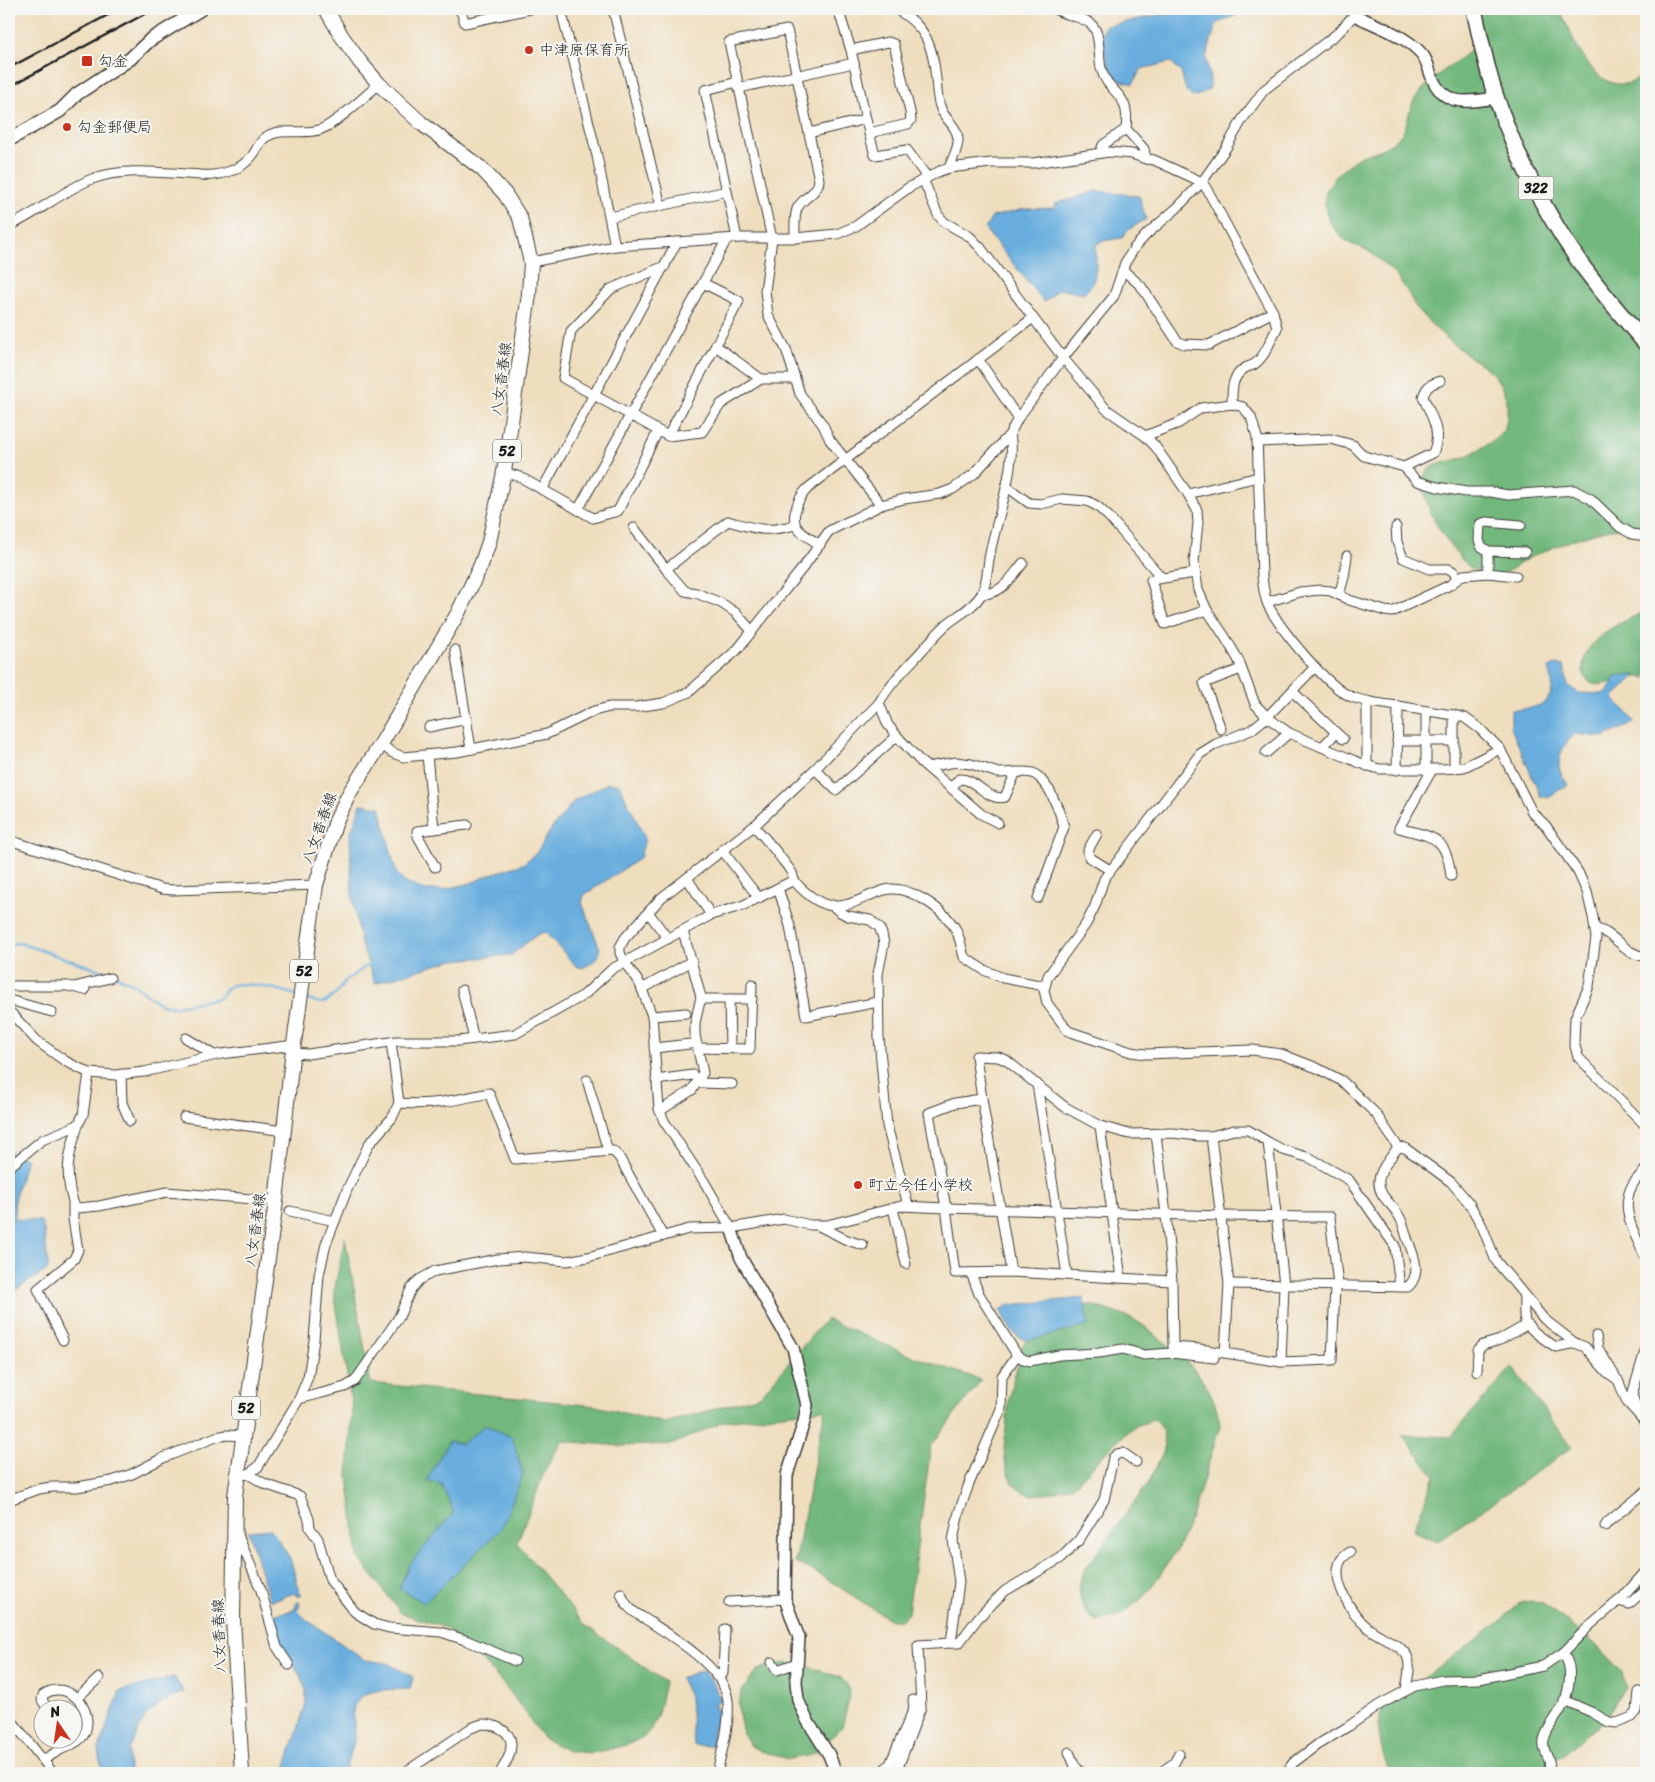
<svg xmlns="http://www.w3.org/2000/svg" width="1655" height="1782" viewBox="0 0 1655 1782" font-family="Sriracha,'Klee One',sans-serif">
  <rect width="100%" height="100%" fill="#f6f6f2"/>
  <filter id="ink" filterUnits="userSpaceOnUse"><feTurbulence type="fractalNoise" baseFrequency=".02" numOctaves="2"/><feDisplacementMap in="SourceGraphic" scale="10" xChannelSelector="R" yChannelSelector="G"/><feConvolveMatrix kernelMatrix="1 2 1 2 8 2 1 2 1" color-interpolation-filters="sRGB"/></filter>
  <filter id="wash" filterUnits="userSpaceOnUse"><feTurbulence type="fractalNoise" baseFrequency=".0096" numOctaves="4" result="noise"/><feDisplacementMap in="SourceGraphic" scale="20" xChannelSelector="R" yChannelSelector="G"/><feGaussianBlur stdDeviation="1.12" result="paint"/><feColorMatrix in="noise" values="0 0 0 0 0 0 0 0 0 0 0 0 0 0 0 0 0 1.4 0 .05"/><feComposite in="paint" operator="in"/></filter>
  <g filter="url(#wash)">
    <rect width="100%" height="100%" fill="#efdebe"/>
    <g fill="#72b87d" stroke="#476a4c">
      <path d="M1477 9H1560C1571 34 1590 88 1625 84 1634 83 1643 77 1646 68V527C1611 526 1590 533 1557 546 1548 550 1538 553 1529 558 1516 565 1505 577 1488 577 1470 577 1440 533 1433 517 1427 506 1424 493 1422 481 1423 478 1425 473 1427 471 1437 462 1451 462 1462 458 1472 454 1502 437 1505 428 1511 404 1505 383 1485 367 1479 363 1472 359 1467 355 1451 342 1435 329 1421 314 1413 305 1409 292 1401 282 1397 276 1391 271 1386 266 1380 261 1374 255 1368 251 1363 248 1357 246 1351 244 1334 235 1321 211 1326 193 1329 180 1351 160 1362 156 1375 151 1389 148 1399 137 1410 125 1407 108 1417 96 1434 74 1460 61 1480 42Z"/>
      <path d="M1646 611V678C1628 673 1609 687 1593 684 1587 682 1583 675 1583 670 1583 636 1621 623 1646 611Z"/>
      <path d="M345 1238 371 1383 596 1406 665 1423 760 1396 826 1319 906 1354 981 1380 931 1446 908 1613C902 1621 899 1622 889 1619L816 1572 795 1563 825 1409 724 1421 673 1444 621 1446 562 1441 546 1468 517 1543 585 1625 665 1682 658 1713 651 1729 645 1736 629 1744 607 1750 591 1753 568 1751 543 1738 511 1693 482 1660 446 1628 401 1613 358 1557 348 1476 352 1408 334 1292Z"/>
      <path d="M1090 1305C1105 1310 1120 1313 1134 1320 1143 1324 1151 1332 1159 1338 1189 1361 1216 1386 1220 1426L1192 1517 1177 1550 1146 1595 1121 1615 1096 1621C1084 1615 1078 1597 1080 1584 1080 1579 1083 1573 1086 1568L1148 1484 1164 1450 1163 1430 1159 1424 1154 1420 1135 1426 1111 1447 1074 1486 1045 1494 1030 1495 1024 1492 1012 1483 1006 1468 1004 1449 1009 1397 1022 1347 1028 1336 1076 1306Z"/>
      <path d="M1512 1367 1572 1447 1438 1541 1413 1531 1435 1476 1402 1435 1450 1437Z"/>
      <path d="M1530 1601 1543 1604 1556 1613 1595 1644 1622 1672 1625 1687 1604 1720 1560 1757 1525 1773H1391C1383 1760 1375 1728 1381 1714 1383 1710 1389 1705 1392 1702L1497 1624 1520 1603Z"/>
      <path d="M788 1663 803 1665 840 1677 847 1684 849 1690 848 1703 842 1727 817 1752 807 1756 788 1759 760 1751 751 1746 743 1733 740 1720 738 1703 742 1691 757 1671 772 1664Z"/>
    </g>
    <g fill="#68adde" stroke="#42647d">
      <path d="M1189 9H1250L1216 24 1206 58 1210 78V88L1199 95 1192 97 1186 90 1181 72 1171 62 1141 69 1133 84 1122 81 1109 70 1101 38 1105 26Z"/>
      <path d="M1097 191 1139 196 1146 219 1127 231 1122 238 1102 241 1096 245C1095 264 1100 281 1083 294L1059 289 1044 302 985 229 992 217 1024 209 1054 208 1055 204Z"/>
      <path d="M1556 665 1564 666 1568 686 1579 693 1602 694 1607 692 1615 677 1625 675H1636L1613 698C1620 708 1630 712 1634 723L1603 737 1574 734C1565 744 1556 756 1560 771 1561 776 1566 781 1568 785L1548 797H1541L1511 728V710C1541 709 1560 702 1549 668Z"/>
      <path d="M608 783 619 784 645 838 640 858 584 895 582 903 600 949C598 960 592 963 582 968L576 966 545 932 538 934 511 955 453 960 375 983 361 944 352 894 350 835 361 804 380 807 396 872 404 882 424 890H442L471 883 491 874 523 864 537 852 552 828 575 800Z"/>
      <path d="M9 1151 27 1159C20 1178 12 1198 15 1219L41 1221 44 1230 48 1265 47 1270 9 1294Z"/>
      <path d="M1084 1298 1088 1326 1029 1340C1012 1339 1008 1324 1000 1310L1009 1305Z"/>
      <path d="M485 1425 512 1437 523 1474 501 1529 424 1603 399 1588 409 1565 454 1512 441 1484 427 1480 449 1441 462 1444Z"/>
      <path d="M271 1529 290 1558 301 1596H297L295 1593 270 1601 248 1531Z"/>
      <path d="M297 1602H300L298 1611 307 1620 365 1660 387 1663 413 1677 410 1689C393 1690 358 1686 353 1710 352 1717 355 1726 355 1733 355 1745 347 1761 343 1773H285L286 1766 306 1703V1690L299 1673 278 1640 272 1615 294 1610Z"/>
      <path d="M703 1670 713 1682 721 1701 715 1702V1709L720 1710 713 1731 712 1746 693 1745 690 1698 680 1678Z"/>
      <path d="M174 1677 184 1692 160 1703 145 1717 129 1750V1773H102L99 1748 120 1691Z"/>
    </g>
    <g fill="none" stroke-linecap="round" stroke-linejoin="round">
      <g stroke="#68adde" stroke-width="2.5">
        <path d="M9 944 19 943 112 974 132 983 157 1002 172 1007 220 998C222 995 224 991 227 988 239 978 281 990 296 995"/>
        <path d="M306 998 319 1003 326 1002 337 993 345 981 371 963"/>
      </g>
    </g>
  </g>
  <g filter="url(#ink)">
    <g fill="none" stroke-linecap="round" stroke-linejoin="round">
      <g stroke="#3c3934" stroke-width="11">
        <g id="minor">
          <path d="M460 9 465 23 530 9"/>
          <path d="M561 9 597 156 615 246"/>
          <path d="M613 9 661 206"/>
          <path d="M838 9 851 50 869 133 875 155 907 150 927 177"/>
          <path d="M1055 9C1066 16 1084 16 1093 26 1101 36 1098 56 1101 68 1108 96 1131 90 1126 129L1144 149 1146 159"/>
          <path d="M851 50 888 42 894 44 910 112 911 120 908 124 869 133"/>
          <path d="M739 88 854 63"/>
          <path d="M809 133 866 119"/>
          <path d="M1100 153 1103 145 1126 129"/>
          <path d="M949 168 991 163H1033L1109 152 1132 154 1146 159 1154 160 1202 182 1208 191 1273 312 1277 328C1271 339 1266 355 1256 363 1253 366 1249 366 1245 368 1231 377 1232 390 1232 404"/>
          <path d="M923 179 938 215 944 222 969 236 980 247 1063 358 1106 409 1145 436 1155 446 1188 494 1197 510 1198 523 1194 562 1198 590 1207 610 1225 637 1238 659 1255 704 1267 717 1289 733 1360 763 1379 769H1444L1464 767 1500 749"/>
          <path d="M610 217 727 191"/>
          <path d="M9 226C38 213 62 191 92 179 121 168 156 172 186 174 195 174 205 176 213 175 231 173 245 167 255 152 258 146 261 140 266 137 281 127 302 135 319 130 335 125 364 97 379 84"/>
          <path d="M737 238 705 90 738 82"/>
          <path d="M795 238C795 229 794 217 797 209 802 197 818 194 819 180L787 30 729 42 772 239 765 291 768 315 786 349 800 394 823 425 830 440 881 505"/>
          <path d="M531 262 615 246 737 238H795L837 234 856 226 908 188 940 171 949 168C952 159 959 148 958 139 957 125 945 120 941 109 937 100 937 89 936 79 933 46 926 26 896 9"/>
          <path d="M665 266 611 289 571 331 563 378 668 436 702 432 721 404 761 379H794"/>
          <path d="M1123 270 1141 286 1177 341 1184 344 1209 345 1273 312"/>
          <path d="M716 346 761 379"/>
          <path d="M978 359 1018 418"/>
          <path d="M668 436 739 301 703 283"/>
          <path d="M1145 436 1179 423 1201 408 1232 404 1243 407 1251 417 1257 437 1262 576C1263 586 1264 596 1268 605 1280 629 1328 688 1352 697 1364 702 1377 703 1390 705 1411 708 1432 712 1454 715L1465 718 1480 729 1500 749 1532 812 1546 826 1578 872 1587 892 1593 917 1596 938 1589 986 1575 1018 1574 1042 1578 1057 1646 1126"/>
          <path d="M1257 442 1331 439 1353 445 1364 456 1404 467 1433 453C1442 432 1432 417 1423 397 1426 387 1430 384 1440 381"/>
          <path d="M1404 467 1417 481 1437 487 1466 492H1491L1508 495 1574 490 1591 499 1620 527 1632 534 1646 536"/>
          <path d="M504 472 520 477 593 518 618 511 658 431"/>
          <path d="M1006 486 1029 503 1041 504 1062 499 1087 501 1097 506 1109 517 1162 578"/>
          <path d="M542 490 677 242"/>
          <path d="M1188 494 1258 477"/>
          <path d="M578 510 727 239"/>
          <path d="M1396 527 1397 542 1403 558 1429 569H1449L1454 572 1457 579"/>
          <path d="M634 528 666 569"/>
          <path d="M820 545C805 534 789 530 796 509 798 500 802 494 808 488L1033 318"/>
          <path d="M1488 551 1525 552"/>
          <path d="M1195 573 1151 580 1165 624 1207 610"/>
          <path d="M1488 573V551L1481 546 1479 540 1480 524 1486 522 1521 525"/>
          <path d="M982 594C1002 594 1011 578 1023 563"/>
          <path d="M1339 595 1344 577 1347 556"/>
          <path d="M1267 602 1300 592 1320 590 1331 591 1349 600 1385 611 1392 612 1450 585 1463 575 1488 573 1516 576"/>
          <path d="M752 631 736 613 721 603 696 593 685 591 666 569 728 521C757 529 765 533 795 525"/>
          <path d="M455 650 471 749"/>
          <path d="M1314 668 1267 717 1251 730 1216 744 1200 754 1104 879 1095 906 1086 924 1048 976 1044 990 1047 1003 1068 1031 1131 1052 1146 1054 1252 1050 1281 1054 1317 1068 1342 1081 1376 1114 1398 1147 1405 1148 1451 1182 1469 1203 1482 1226 1496 1261 1544 1319 1575 1343"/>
          <path d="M1292 691 1343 739"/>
          <path d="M1426 711V770"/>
          <path d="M1454 715V768"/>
          <path d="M429 727 467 719"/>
          <path d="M1221 729 1204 683 1241 669"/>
          <path d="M897 736 921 762 981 814 998 823"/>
          <path d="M1397 741H1454"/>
          <path d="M381 744 391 752 403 757 457 752 547 734 594 711 609 707H636L663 703 689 692 737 650 805 565 829 531 881 505 904 499 940 494 953 489 974 474 1010 434 1018 418 1063 358 1114 296 1125 263 1135 247 1147 234 1177 208 1202 182 1226 148 1242 120 1264 90 1339 32 1354 15 1357 9"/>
          <path d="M1322 747 1336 733"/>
          <path d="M1266 753 1289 733"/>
          <path d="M427 755 434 829 467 825"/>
          <path d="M1367 766V701"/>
          <path d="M927 767 956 762 971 764 998 773 1024 772 1033 773 1039 777 1050 791 1059 811 1064 827 1038 898"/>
          <path d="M815 769 836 790 897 736 888 725 879 703"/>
          <path d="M1397 770 1398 706"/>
          <path d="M1432 770 1399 828C1434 838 1446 835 1451 876"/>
          <path d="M952 787 959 779C977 778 987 802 1005 797L1016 772"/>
          <path d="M754 826C763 836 772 846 781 858 784 862 789 868 792 873 793 875 793 878 794 880 800 889 814 900 824 904 846 912 865 895 885 890 907 884 941 908 953 925 960 934 961 947 964 957L984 970 1003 978 1045 986"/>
          <path d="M434 829 417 831 418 836 435 867"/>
          <path d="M1097 834 1088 850 1089 857 1110 870"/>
          <path d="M9 840 162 889 173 890 316 885"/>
          <path d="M722 850 759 898"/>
          <path d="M687 878 711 915"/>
          <path d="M778 888 790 926 806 1016 878 1002"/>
          <path d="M832 905 840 912 848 916 870 920 879 927 882 934 884 944 878 974 879 1038 887 1126 908 1205"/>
          <path d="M648 912 668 939"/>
          <path d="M1595 929C1614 931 1626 957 1646 956"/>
          <path d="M9 986H68L85 990"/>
          <path d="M74 987 110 978"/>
          <path d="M642 989 692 961"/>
          <path d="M462 990 474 1039"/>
          <path d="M701 999H752"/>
          <path d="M729 999 730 1048"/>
          <path d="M9 1000 52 1012"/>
          <path d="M9 1011 37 1041 65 1061 89 1073 116 1075 144 1072 221 1054 295 1045"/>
          <path d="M652 1016 686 1013"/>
          <path d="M186 1038 214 1055"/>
          <path d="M654 1048 690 1044"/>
          <path d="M698 1048 750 1049 752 984"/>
          <path d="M293 1053 308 1054 397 1041H458L515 1034 584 995 612 969 711 915 744 905 794 880"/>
          <path d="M121 1074 122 1103 130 1121"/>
          <path d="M587 1080 608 1151"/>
          <path d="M656 1080 693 1075"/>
          <path d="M697 1083 732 1084"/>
          <path d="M1037 1084 1067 1275"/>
          <path d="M982 1099 976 1056 998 1057 1006 1060 1065 1107 1100 1126 1129 1134 1173 1133 1198 1136H1211L1234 1130H1248L1268 1142 1284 1285 1281 1362"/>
          <path d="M399 1103C432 1106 457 1100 489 1093L515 1159 613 1151 619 1157 663 1236"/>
          <path d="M660 1111 692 1090 703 1073 695 1035V1023L701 997 683 931"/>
          <path d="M184 1117 284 1131"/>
          <path d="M78 1125C71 1149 65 1165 70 1190 72 1197 72 1203 77 1208L99 1206 167 1192 276 1201"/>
          <path d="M1100 1126 1121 1278"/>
          <path d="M1211 1136 1229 1284 1225 1353"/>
          <path d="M1268 1142 1283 1150 1310 1158 1349 1180 1395 1246 1400 1287"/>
          <path d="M9 1167 42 1140 78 1125 83 1115 89 1073"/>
          <path d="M1646 1169C1642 1174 1636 1179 1633 1184 1618 1209 1636 1236 1646 1259"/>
          <path d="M893 1208 906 1264"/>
          <path d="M290 1211 335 1221"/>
          <path d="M819 1226 847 1240 863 1245"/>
          <path d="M731 1228 705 1183 664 1121 659 1109 652 1016 640 984 625 963 620 953V947L625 938 661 898 754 826 815 769 879 703C889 685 904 670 918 655 927 645 936 634 946 625 958 615 973 608 981 595 988 583 987 567 990 554 996 520 1017 467 1010 434"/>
          <path d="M1011 1272 982 1099 955 1103 929 1113 946 1208 955 1273 1011 1272 1172 1281 1166 1214 1156 1134"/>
          <path d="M971 1273 979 1294 1017 1355 1023 1359 1030 1361 1059 1355 1099 1353 1123 1349 1144 1355 1172 1353 1214 1358"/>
          <path d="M1172 1281 1173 1347 1200 1349 1281 1362 1332 1360 1335 1285"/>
          <path d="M1229 1284 1408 1287C1423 1273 1413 1254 1407 1238 1405 1231 1403 1222 1399 1216 1393 1204 1377 1196 1379 1180 1380 1168 1392 1157 1398 1147"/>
          <path d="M1524 1296C1524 1303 1523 1314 1525 1321 1529 1330 1548 1342 1556 1347L1575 1343 1585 1347 1607 1372 1618 1380 1627 1402 1646 1423"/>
          <path d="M1596 1336 1598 1348 1615 1376"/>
          <path d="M63 1340 38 1289 74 1259 78 1250 73 1219V1204"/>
          <path d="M1477 1371 1478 1350 1483 1345 1500 1340 1528 1324"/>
          <path d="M299 1399 308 1377 314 1340 319 1275 326 1244 347 1190 369 1144 392 1118 399 1103 391 1042"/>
          <path d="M1638 1411 1632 1395 1646 1348"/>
          <path d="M248 1474 265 1484 300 1496 309 1519 310 1528 318 1539 330 1580 355 1612 374 1624 389 1628 441 1632 468 1641 515 1661"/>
          <path d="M237 1476 248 1474 258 1467 299 1399 345 1387 355 1381 399 1317 411 1289 419 1280 435 1271 498 1259 524 1257 567 1261 588 1257 689 1229 731 1228 784 1219 810 1225H827L901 1206 946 1208 1221 1216 1330 1217 1338 1285"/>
          <path d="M9 1500 39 1489 52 1487H77L112 1481 132 1474 163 1458 216 1437 227 1435 242 1436"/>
          <path d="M1605 1526 1608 1522 1646 1491"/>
          <path d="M237 1533 261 1590 277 1647 289 1665"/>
          <path d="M1350 1552C1347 1554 1343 1557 1341 1560 1330 1580 1352 1614 1367 1627 1377 1636 1401 1644 1407 1656 1412 1666 1407 1680 1406 1690"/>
          <path d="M621 1593C627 1611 637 1613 653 1624 676 1639 726 1670 728 1701 730 1725 722 1750 717 1773"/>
          <path d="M1619 1601 1629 1604 1646 1589"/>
          <path d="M729 1602 785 1599"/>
          <path d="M951 1643H959L978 1618 1005 1591 1061 1558 1079 1540 1104 1500 1113 1458 1117 1454 1123 1453 1136 1462"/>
          <path d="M772 1662 777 1670 797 1663"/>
          <path d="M716 1676 723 1673 725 1629"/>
          <path d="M77 1698 99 1678"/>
          <path d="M1564 1700 1591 1712 1609 1722 1617 1723 1632 1717 1637 1711 1639 1692"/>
          <path d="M9 1717 53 1773"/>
          <path d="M1069 1752 1075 1766 1081 1773"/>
          <path d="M43 1760C49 1757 54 1753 60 1750 68 1746 77 1744 83 1736 98 1712 68 1677 43 1695L42 1700 47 1708"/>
          <path d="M404 1773 471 1728C474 1727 479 1725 482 1724 494 1724 510 1730 511 1743 512 1754 505 1764 500 1773"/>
          <path d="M880 1773 890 1764 914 1708 913 1700"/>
          <path d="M896 1773 921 1707 918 1645 951 1643 959 1582 953 1540 959 1512 969 1484 1001 1409 1002 1376 1017 1355"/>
          <path d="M1160 1773 1174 1763 1179 1754"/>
          <path d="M1286 1773 1293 1763 1317 1745 1349 1726 1379 1705 1415 1686 1442 1680 1479 1679 1543 1666 1564 1652 1590 1625 1623 1597 1646 1571"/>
          <path d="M1547 1773C1555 1758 1541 1755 1544 1740 1546 1729 1555 1720 1561 1709 1567 1699 1571 1679 1569 1667 1568 1662 1565 1657 1564 1652"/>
        </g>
      </g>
      <g stroke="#3c3934" stroke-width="14">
        <g id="tertiary">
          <path d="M1354 15C1375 25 1402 34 1419 51 1426 57 1428 66 1431 75 1443 108 1468 102 1496 98"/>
          <path d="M731 1228 741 1258 793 1348 807 1405 804 1422 787 1475 785 1599 799 1638 796 1682 798 1700 807 1720 829 1755 836 1773"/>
        </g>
      </g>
      <g stroke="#3c3934" stroke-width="15">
        <path id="secondary" d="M9 140 60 111 77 94 130 59 150 40 201 9"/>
      </g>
      <g stroke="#3c3934" stroke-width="16">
        <path id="primary" d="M242 1773 233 1619 235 1496 276 1201 292 1058 316 885 336 821 350 792 381 744 458 613 481 565 489 542 504 472 529 294 531 262 520 218 505 194 482 169 421 123 379 84 360 62 341 35 326 9"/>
      </g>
      <g stroke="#3c3934" stroke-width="18">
        <path id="trunk" d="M1474 9C1480 37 1486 66 1495 94 1515 154 1545 213 1581 264 1601 292 1624 318 1646 344"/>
      </g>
      <use href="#minor" stroke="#fff" stroke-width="9"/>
      <use href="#tertiary" stroke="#fff" stroke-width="11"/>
      <use href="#secondary" stroke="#fff" stroke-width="12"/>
      <use href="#primary" stroke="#fff" stroke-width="14"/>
      <use href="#trunk" stroke="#fff" stroke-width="15"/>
      <g stroke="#1c1c1c" stroke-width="2.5">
        <path d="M9 68 119 9"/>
        <path d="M9 87 154 9"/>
      </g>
    </g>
  </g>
  <g fill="#c8321e" stroke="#f6f6f2" stroke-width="2">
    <circle cx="529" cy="50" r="5"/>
    <rect x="81" y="55" width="12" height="12" rx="2.5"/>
    <circle cx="67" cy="127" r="5"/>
    <circle cx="858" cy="1185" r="5"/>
  </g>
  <g text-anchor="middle" stroke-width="4" stroke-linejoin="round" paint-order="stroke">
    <g fill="#f6f6f2" stroke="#5d5d5c" stroke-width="1">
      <rect x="1518.5" y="176.5" width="35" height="23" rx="4"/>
      <rect x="493" y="439.5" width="28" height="23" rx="4"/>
      <rect x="290" y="959.5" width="28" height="23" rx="4"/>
      <rect x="232" y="1396.5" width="28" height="23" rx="4"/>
    </g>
    <g font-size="14" font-weight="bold" fill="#1c1c1c">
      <text x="1536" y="193">322</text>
      <text x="507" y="456">52</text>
      <text x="304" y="976">52</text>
      <text x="246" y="1413">52</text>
    </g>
    <g font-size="15" fill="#1c1c1c" stroke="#f6f6f2" text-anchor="start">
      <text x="539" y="55">中津原保育所</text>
      <text x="98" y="66">勾金</text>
      <text x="77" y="132">勾金郵便局</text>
      <text x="868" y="1190">町立今任小学校</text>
    </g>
    <g font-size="15" fill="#1c1c1c" stroke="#f6f6f2">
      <text transform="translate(501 379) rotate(-82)" y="5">八女香春線</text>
      <text transform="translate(319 828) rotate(-70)" y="5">八女香春線</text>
      <text transform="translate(255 1230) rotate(-82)" y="5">八女香春線</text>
      <text transform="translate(219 1636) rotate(-92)" y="5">八女香春線</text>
    </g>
  </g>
  <rect width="1655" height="1782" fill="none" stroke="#f6f6f2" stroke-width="30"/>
  <g transform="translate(58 1724) rotate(347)"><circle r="24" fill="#f6f6f2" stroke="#9f9f9c"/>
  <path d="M0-4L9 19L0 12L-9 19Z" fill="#c8321e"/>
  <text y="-8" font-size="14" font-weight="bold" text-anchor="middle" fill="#1c1c1c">N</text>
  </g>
</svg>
